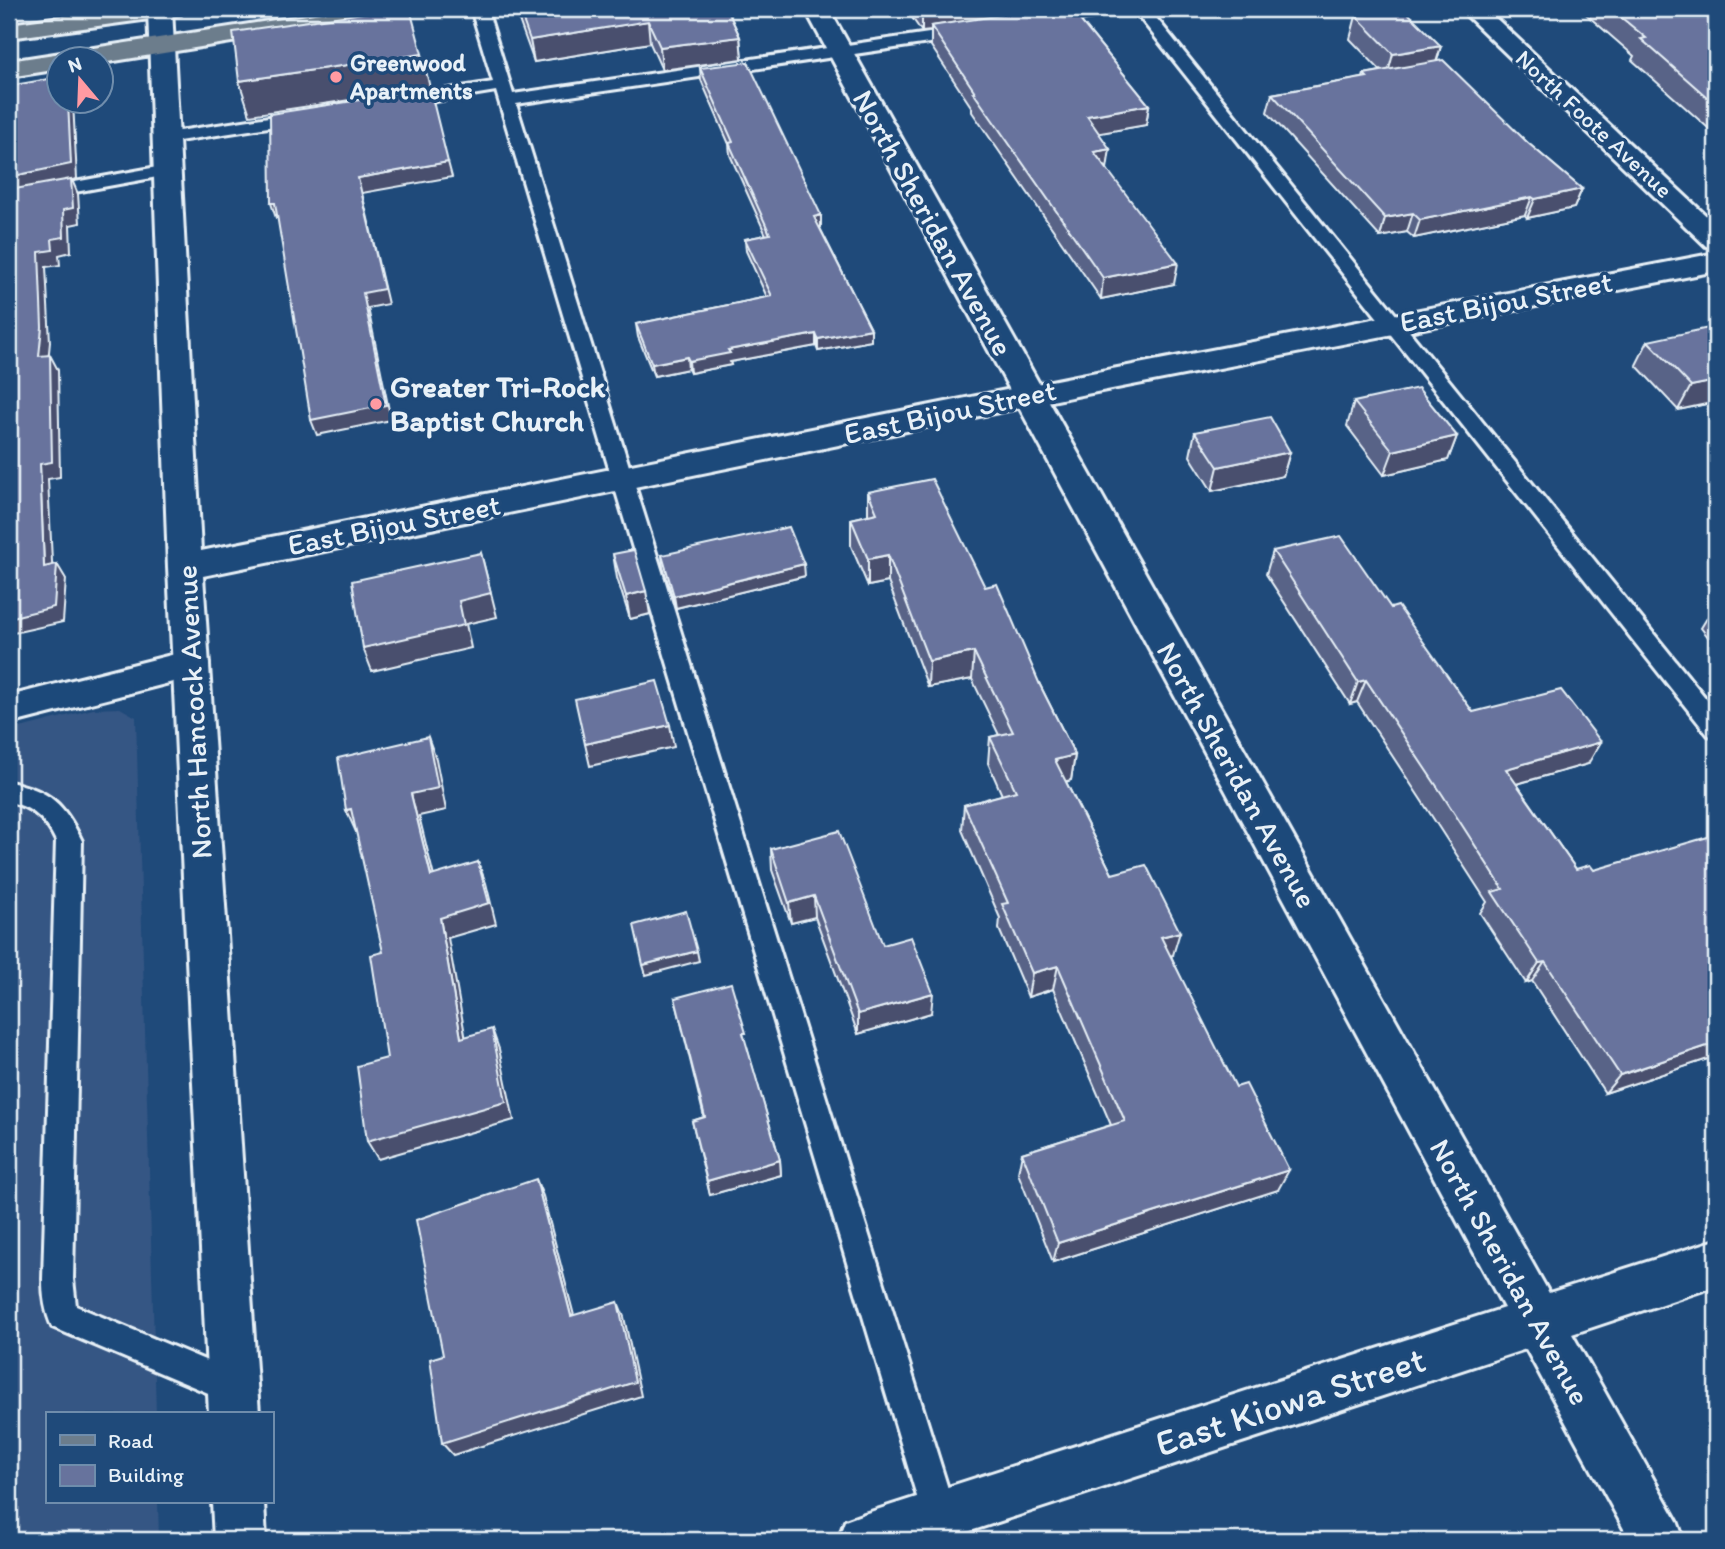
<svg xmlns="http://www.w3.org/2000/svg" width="1725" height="1549" viewBox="0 0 1725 1549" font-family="Itim,sans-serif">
  <rect width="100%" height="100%" fill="#1f4a7a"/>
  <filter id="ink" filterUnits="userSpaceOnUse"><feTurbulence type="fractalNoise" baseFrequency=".0143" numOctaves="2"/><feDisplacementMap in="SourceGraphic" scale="14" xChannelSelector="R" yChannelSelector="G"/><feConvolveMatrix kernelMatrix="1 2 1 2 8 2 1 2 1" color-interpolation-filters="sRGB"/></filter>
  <g filter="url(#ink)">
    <path fill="#355684" d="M120 708 136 717 156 1414H47V1502H158L159 1540H9V731L93 709Z"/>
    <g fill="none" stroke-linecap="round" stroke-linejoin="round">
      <g stroke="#e8f1f8" stroke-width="6">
        <g id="lane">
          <path d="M471 9H487L513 94 963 28 971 33 963 38 516 104 964 1540H930L496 91 399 107 391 102 399 97 493 82Z"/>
          <path d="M1085 9H1120L1112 14 1044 25 1036 20 1044 15Z"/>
          <path d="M1133 9H1149L1716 711V737L1708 735Z"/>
          <path d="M301 112 309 117 307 121 166 143 157 138 166 133Z"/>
          <path d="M168 165 174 166 177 170 174 174 9 204V194Z"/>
          <path d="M9 782C50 790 64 804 82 841L73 1279 76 1306 243 1376 248 1387 243 1398 232 1403 52 1327C45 1311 43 1297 43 1279L56 841C46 819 32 807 9 802Z"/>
        </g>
      </g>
      <g stroke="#e8f1f8" stroke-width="6">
        <g id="street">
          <path d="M805 9H829L1549 1293 1716 1240V1286L1572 1334 1677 1521 1684 1540H1630L1526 1349 943 1540H838L845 1521 864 1514 1504 1308Z"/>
          <path d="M1460 9H1486L1716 225V249L1706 246Z"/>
          <path d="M191 650 204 654 209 664 204 674 9 724V696Z"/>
        </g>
      </g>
      <g stroke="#e8f1f8" stroke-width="6">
        <g id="secondary">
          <path d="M148 9H172L201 551 1081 375 1716 253V271L1081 395 203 576 259 1414H209L168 567Z"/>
          <path d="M212 1502H264L266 1540H214Z"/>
        </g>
      </g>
      <g stroke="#e8f1f8" stroke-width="6">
        <g id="primary">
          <path d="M119 9H184L181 14 172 16 9 38V24Z"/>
          <path d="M347 9H404L401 14 392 16 102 63V60H60V69L9 77V61Z"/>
        </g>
      </g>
      <use href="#lane" fill="#1f4a7a" fill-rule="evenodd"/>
      <use href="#street" fill="#1f4a7a" fill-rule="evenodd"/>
      <use href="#secondary" fill="#1f4a7a" fill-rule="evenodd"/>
      <use href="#primary" fill="#6c7d8c" fill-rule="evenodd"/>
    </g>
    <g fill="#596387" stroke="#e8f1f8" stroke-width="2">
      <path d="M517 9H727L740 37 742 59 662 70 650 43 534 62 519 20Z"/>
      <path d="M906 9H1071L1149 105 1146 125 1099 133 1107 169 1174 284 1101 299 972 112V108L931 46V31L922 32Z"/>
      <path d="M1580 9H1716V135L1632 60 1634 56Z"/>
      <path d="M1356 16 1441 46 1437 61 1528 143 1582 189 1574 208 1527 218 1525 215 1414 238 1407 232 1380 237 1267 112 1272 94 1363 78 1364 74 1381 71 1350 39Z"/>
      <path d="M700 68 821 215V227L820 228 871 329V341L818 351 816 346 730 362 731 365 690 373 688 369 654 376 638 337 636 324 767 297 746 251 745 239 766 235 730 155 729 144 701 80Z"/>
      <path d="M1648 341 1716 402 1678 410 1636 365Z"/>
      <path d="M1354 402 1457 436 1448 460 1384 475 1347 426Z"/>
      <path d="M1195 432 1290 452 1283 476 1212 491 1190 456Z"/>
      <path d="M868 492 985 587 1040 685 1075 755 1071 780 1066 782 1112 874 1173 955 1171 956 1278 1190 1053 1262 1018 1173 1022 1153 1111 1125 1053 989 1028 997 999 929 1000 918 962 830 964 805 1002 795 988 763 990 737 999 735 972 679 928 687 888 582 868 586 851 546V519L868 515Z"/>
      <path d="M1273 551 1391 608 1473 712 1588 764 1517 784 1576 869 1594 870 1716 847V1052L1711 1058 1605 1093 1532 981 1526 983 1480 913 1487 902 1431 815 1357 702 1350 704 1266 574Z"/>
      <path d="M613 554 650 614 630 619 617 578Z"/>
      <path d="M662 555 805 576 676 608 663 567Z"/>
      <path d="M1715 605H1716V647L1701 628Z"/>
      <path d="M771 849 883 945 931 1013 858 1034 815 917 791 923 772 870Z"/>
      <path d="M675 998 747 1048 780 1160 781 1175 710 1195 692 1121 704 1117Z"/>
    </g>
    <g fill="#48506e" stroke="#e8f1f8" stroke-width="2">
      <path d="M947 9H1056L931 26V31L922 32V13Z"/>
      <path d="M648 21 650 43 534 62 530 40Z"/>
      <path d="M740 37 742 59 662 70 660 47Z"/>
      <path d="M1441 46 1434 69 1387 77 1393 54Z"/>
      <path d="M422 54 430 88 250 115 239 81Z"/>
      <path d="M68 102H73L77 179 72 180 78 194 80 223 70 225 71 252 59 255 60 265 46 267 50 342 47 372 39 356 9 193V177Z"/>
      <path d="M1149 105 1146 125 1084 136 1087 116Z"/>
      <path d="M1110 149 1107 169 1094 152Z"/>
      <path d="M448 162 452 177 362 193 388 304 368 308 391 420 317 435 311 420 363 293 358 178Z"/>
      <path d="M1582 189 1574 208 1527 218 1535 199Z"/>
      <path d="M1532 197 1525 215 1414 238 1420 220Z"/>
      <path d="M271 203H275L280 218H276Z"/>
      <path d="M1413 213 1407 232 1380 237 1385 218Z"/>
      <path d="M821 215V227L814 229V217Z"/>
      <path d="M1178 263 1174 284 1101 299 1103 278Z"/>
      <path d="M871 329V341L818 351V339Z"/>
      <path d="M816 334V346L730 362 731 365 690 373 689 361 728 350Z"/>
      <path d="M50 355 58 370 60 477 48 479 53 582 44 567 40 464Z"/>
      <path d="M687 357 688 369 654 376 652 364Z"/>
      <path d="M1716 381V402L1678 410 1691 386Z"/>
      <path d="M1457 436 1448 460 1384 475 1393 451Z"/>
      <path d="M1290 452 1283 476 1212 491 1218 467Z"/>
      <path d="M481 553 497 617 466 624 471 648 372 671 363 648 459 601Z"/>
      <path d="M888 555V582L868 586V559Z"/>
      <path d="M57 564 66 579 63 622 9 634V618Z"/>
      <path d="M804 564 805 576 676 608 674 596Z"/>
      <path d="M646 591 650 614 630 619 626 596Z"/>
      <path d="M974 652 972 679 928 687 929 661Z"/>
      <path d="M1366 680 1357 702 1350 704 1358 682Z"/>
      <path d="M670 725 674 747 590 766 585 744Z"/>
      <path d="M428 737 436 759 446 810 419 816 439 897 431 876 411 794Z"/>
      <path d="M1601 742 1588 764 1494 790 1506 769Z"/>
      <path d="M1075 755 1071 780 1051 785 1055 760Z"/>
      <path d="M351 809 361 830 356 832 346 810Z"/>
      <path d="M478 862 486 883 496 924 448 938 469 1057 461 1038 440 918Z"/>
      <path d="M814 896 815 917 791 923 789 903Z"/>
      <path d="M1180 932 1173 955 1154 961 1161 937Z"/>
      <path d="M697 951 699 961 646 975 643 965Z"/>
      <path d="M1545 962 1532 981 1526 983 1539 963Z"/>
      <path d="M1058 966 1053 989 1028 997 1032 973Z"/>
      <path d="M933 993 931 1013 858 1034V1014Z"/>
      <path d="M492 1029 499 1049 514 1120 378 1159 367 1141Z"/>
      <path d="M1716 1043V1052L1711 1058 1605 1093 1620 1075Z"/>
      <path d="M780 1160 781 1175 710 1195 707 1181Z"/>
      <path d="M1289 1170 1278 1190 1053 1262 1058 1243Z"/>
      <path d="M536 1179 543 1196 578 1331 571 1316Z"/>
      <path d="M618 1302 624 1317 641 1396 453 1455 442 1443Z"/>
    </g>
    <g fill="#67739d" stroke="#e8f1f8" stroke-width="2">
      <path d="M391 9H410L422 54 239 81 233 32Z"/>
      <path d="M519 9H727L740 37 660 47 648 21 530 40Z"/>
      <path d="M920 9H947L922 13Z"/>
      <path d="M1041 9H1071L1149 105 1087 116 1110 149 1094 152 1178 263 1103 278 973 92H975L931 26Z"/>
      <path d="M1399 9H1404L1441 46 1393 54 1356 16Z"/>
      <path d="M1611 9H1716V105L1641 39 1646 38Z"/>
      <path d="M1443 60 1528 143 1582 189 1535 199 1532 197 1420 220 1413 213 1385 218 1272 94 1367 77 1364 74Z"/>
      <path d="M748 62 821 215 814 217 871 329 818 339 816 334 728 350 730 353 689 361 687 357 652 364 636 324 772 296 745 239 770 234 729 143 733 142 700 68Z"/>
      <path d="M60 77V102H68L71 164 9 177V101L15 100 14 85Z"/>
      <path d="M430 89 448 162 358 178 384 289 363 293 386 405 311 420 275 203H271L270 114Z"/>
      <path d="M71 179 73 208 63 210 64 237 52 239 53 250 39 252 42 327 39 356 50 355 52 462 40 464 44 567 57 564 54 607 9 618V190Z"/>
      <path d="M1713 327 1716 330V381L1691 386 1648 341Z"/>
      <path d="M1418 388 1457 436 1393 451 1354 402Z"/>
      <path d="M1270 417 1290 452 1218 467 1195 432Z"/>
      <path d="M932 479 985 587 997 584 1040 685 1075 755 1055 760 1112 874 1146 865 1180 932 1161 937 1236 1087 1246 1084 1289 1170 1058 1243 1022 1153 1125 1121 1058 966 1032 973 1002 904 1008 903 964 805 1016 791 990 737 1013 732 974 652 929 661 888 555 868 559 851 519 877 513 868 492Z"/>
      <path d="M789 527 804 564 674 596 662 555Z"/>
      <path d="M1341 536 1391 608 1398 606 1473 712 1561 690 1601 742 1506 769 1576 869 1590 865 1594 870 1708 837 1716 847V1017L1713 1018 1716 1022V1043L1620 1075 1545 962 1539 963 1492 892 1503 889 1442 794 1366 680 1358 682 1273 551Z"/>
      <path d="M634 550 646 591 626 596 613 554Z"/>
      <path d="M481 553 491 593 459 601 464 625 363 648 352 581Z"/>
      <path d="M657 681 670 725 585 744 575 699Z"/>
      <path d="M428 737 438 788 411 794 431 876 478 862 489 903 440 918 461 1038 492 1029 506 1102 367 1141 357 1066 387 1058 371 955 383 952 351 809 346 810 338 758Z"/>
      <path d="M839 831 883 945 911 937 933 993 858 1014 814 896 789 903 771 849Z"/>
      <path d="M686 911 697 951 643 965 634 925Z"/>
      <path d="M731 983 746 1033H743L780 1160 707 1181 692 1121 705 1117 675 998Z"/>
      <path d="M536 1179 571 1316 618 1302 635 1382 442 1443 430 1359 443 1355 416 1220Z"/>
    </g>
  </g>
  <g fill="#ff9aa2" stroke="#1f4a7a" stroke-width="2.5">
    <circle cx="336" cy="77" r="7"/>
    <circle cx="376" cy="404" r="7"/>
  </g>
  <g text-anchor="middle" stroke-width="7" stroke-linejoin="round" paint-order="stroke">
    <g font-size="24" font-weight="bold" fill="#e8f1f8" stroke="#1f4a7a" text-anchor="start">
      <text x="350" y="71">Greenwood<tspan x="350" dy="28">Apartments</tspan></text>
    </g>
    <g font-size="24" fill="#e8f1f8" stroke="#1f4a7a">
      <text transform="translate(1594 124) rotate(43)" y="8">North Foote Avenue</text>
    </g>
    <g font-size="30" fill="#e8f1f8" stroke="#1f4a7a">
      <text transform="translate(933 223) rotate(61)" y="10">North Sheridan Avenue</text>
      <text transform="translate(1506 302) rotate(-11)" y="10">East Bijou Street</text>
      <text transform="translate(950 412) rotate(-12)" y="10">East Bijou Street</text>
      <text transform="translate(394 525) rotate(-11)" y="10">East Bijou Street</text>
      <text transform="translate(194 712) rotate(-93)" y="10">North Hancock Avenue</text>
      <text transform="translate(1237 775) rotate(61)" y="10">North Sheridan Avenue</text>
      <text transform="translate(1510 1272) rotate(61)" y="10">North Sheridan Avenue</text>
    </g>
    <g font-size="30" font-weight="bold" fill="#e8f1f8" stroke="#1f4a7a" text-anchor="start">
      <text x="390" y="397">Greater Tri-Rock<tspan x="390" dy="34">Baptist Church</tspan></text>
    </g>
    <g font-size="37" fill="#e8f1f8" stroke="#1f4a7a">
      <text transform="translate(1290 1401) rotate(-18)" y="13">East Kiowa Street</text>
    </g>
  </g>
  <rect width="1725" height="1549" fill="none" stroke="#1f4a7a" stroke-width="35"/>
  <rect x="18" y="18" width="1690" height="1514" fill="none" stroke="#e8f1f8" stroke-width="2.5" filter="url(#ink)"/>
  <rect x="46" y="1412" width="228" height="91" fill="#1f4a7a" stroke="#6f8dac" stroke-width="2"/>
  <rect x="60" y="1435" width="35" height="10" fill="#6c7d8c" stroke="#6f8dac" stroke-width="2"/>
  <text x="108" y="1448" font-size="21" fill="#e8f1f8">Road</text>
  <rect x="60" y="1465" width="35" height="21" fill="#67739d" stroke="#6f8dac" stroke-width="2"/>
  <text x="108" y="1482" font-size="21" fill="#e8f1f8">Building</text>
  <g transform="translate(80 80) rotate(341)"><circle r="33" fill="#1f4a7a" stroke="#6f8dac" stroke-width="2"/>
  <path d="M0-5L12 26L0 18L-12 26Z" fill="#ff9aa2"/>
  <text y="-10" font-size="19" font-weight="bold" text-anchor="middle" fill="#e8f1f8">N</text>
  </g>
</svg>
